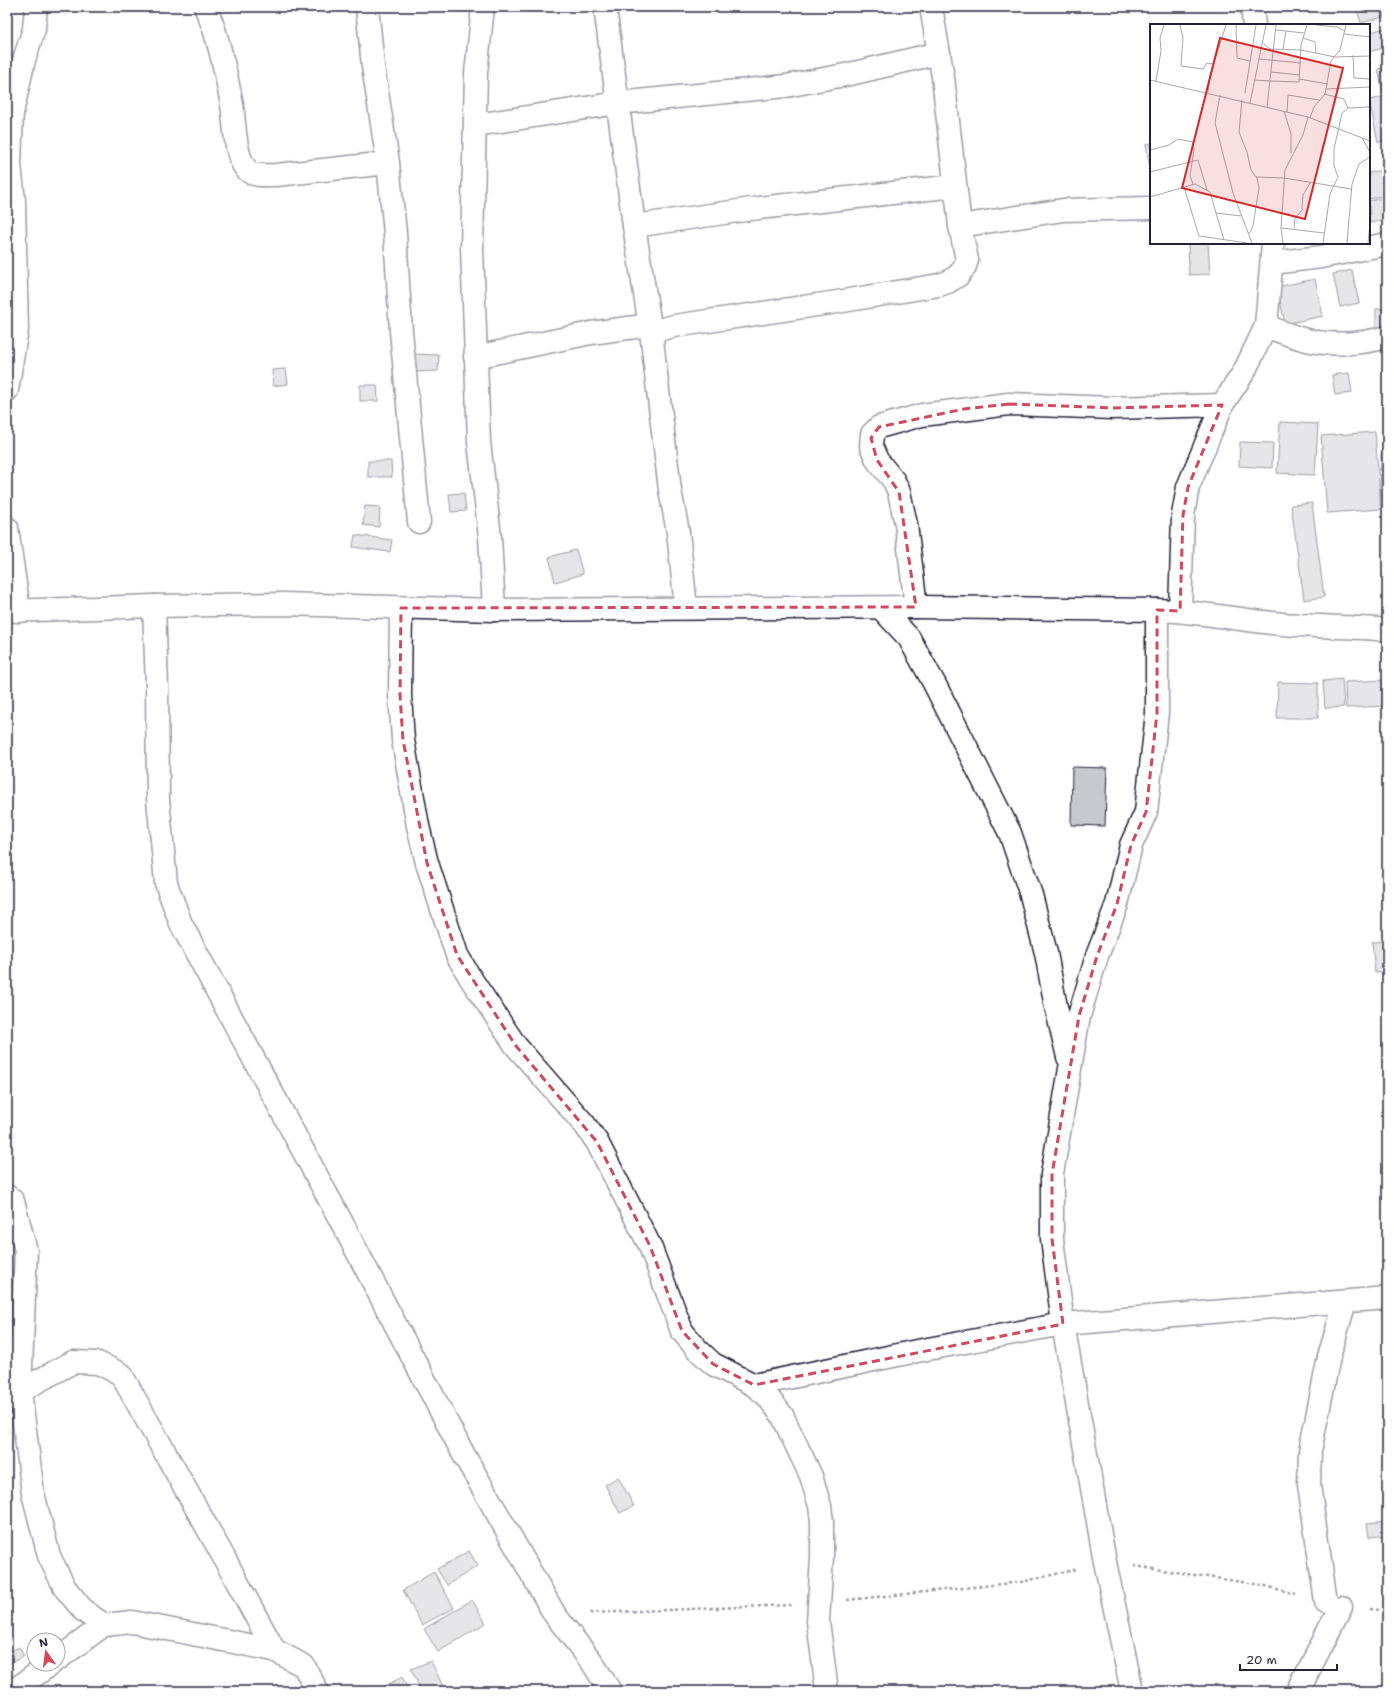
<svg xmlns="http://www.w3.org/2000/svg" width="1394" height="1698" viewBox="0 0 1394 1698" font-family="'Shantell Sans',sans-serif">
  <rect width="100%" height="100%" fill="#fff"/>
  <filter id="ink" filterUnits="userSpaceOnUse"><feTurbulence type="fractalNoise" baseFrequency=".025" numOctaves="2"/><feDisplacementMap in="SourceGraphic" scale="8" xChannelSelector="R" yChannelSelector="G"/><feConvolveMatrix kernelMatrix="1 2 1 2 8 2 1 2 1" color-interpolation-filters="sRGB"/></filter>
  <g filter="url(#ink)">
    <g fill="#c8c8cf" stroke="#22223b">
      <path d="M1334 7H1353L1335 12Z"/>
      <path d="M1356 7H1384L1386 16 1361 23Z"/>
      <path d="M1387 28V47L1369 52V32Z"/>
      <path d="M1387 67V140L1378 142 1369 100 1384 97 1378 69Z"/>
      <path d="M1151 143V176L1146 144Z"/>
      <path d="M1387 169V195L1369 199V173Z"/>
      <path d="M1383 198 1387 220 1370 223 1369 201Z"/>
      <path d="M1188 243H1208L1210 274 1189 275Z"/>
      <path d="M1352 270 1359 303 1340 307 1333 274Z"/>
      <path d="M1315 279 1323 316 1285 324 1277 287Z"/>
      <path d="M1376 309H1387V331L1376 332Z"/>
      <path d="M414 354 439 355 438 371 414 372Z"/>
      <path d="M286 369 288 384 273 386 272 370Z"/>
      <path d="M1349 373 1352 393 1335 395 1332 375Z"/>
      <path d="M360 385H377L378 401H360Z"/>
      <path d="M1280 422 1318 424 1315 475 1277 473Z"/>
      <path d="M1375 432 1381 509 1327 513 1321 436Z"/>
      <path d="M1240 442 1273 443 1272 468 1239 466Z"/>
      <path d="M1381 454H1387V505H1380Z"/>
      <path d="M368 461H391L392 477H368Z"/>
      <path d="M464 493 466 511 451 512 449 494Z"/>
      <path d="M1312 503 1324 597 1304 600 1291 505Z"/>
      <path d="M365 506 380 507 379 527 363 525Z"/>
      <path d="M355 535 392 540 390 552 353 547Z"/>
      <path d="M576 550 583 574 555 582 549 557Z"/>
      <path d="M1342 679 1344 707 1325 708 1323 681Z"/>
      <path d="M1387 680V706L1346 708 1345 682Z"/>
      <path d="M1278 682 1318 683V718H1277Z"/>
      <path d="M1072 767 1107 768 1105 826 1071 825Z"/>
      <path d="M1387 941V972L1375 973 1372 942Z"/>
      <path d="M618 1477 634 1506 620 1513 605 1485Z"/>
      <path d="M1387 1521V1536L1369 1538 1367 1523Z"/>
      <path d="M469 1551 478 1566 447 1585 437 1569Z"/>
      <path d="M434 1572 454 1608 422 1625 403 1590Z"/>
      <path d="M472 1600 486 1623 438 1652 424 1629Z"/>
      <path d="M19 1647 24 1656 7 1665V1653Z"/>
      <path d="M431 1661 445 1691 421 1690 411 1669Z"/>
      <path d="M402 1677 409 1691H376Z"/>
    </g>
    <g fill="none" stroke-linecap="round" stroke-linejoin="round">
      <g stroke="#22223b" stroke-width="25">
        <g id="minor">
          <path d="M205 7C217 30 227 78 232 105 235 122 234 156 247 170 254 177 267 175 276 175L388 163"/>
          <path d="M367 7 373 66 388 163 395 233 401 331 419 522"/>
          <path d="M483 7 476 73 472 248 479 442 490 537 494 610"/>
          <path d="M605 7 634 226 651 332 670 490 678 532 686 608"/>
          <path d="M1252 7 1254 25"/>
          <path d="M476 125 618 103 786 86 850 74 939 53"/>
          <path d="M634 226 759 208 955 186"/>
          <path d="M960 226 1063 210 1151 208"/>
          <path d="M1272 263 1321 257 1387 244"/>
          <path d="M1266 326C1279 331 1293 337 1307 340 1332 346 1362 344 1387 337"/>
          <path d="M651 332 674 326 837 302 939 285 948 282 959 275 965 266 967 260 960 226 943 77 931 7"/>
          <path d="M475 357 591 333 650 325"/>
          <path d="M7 390 17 329 14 201 10 164 12 113 24 60 34 29 36 7"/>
          <path d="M7 528 19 611"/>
          <path d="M154 606 157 686 158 799 166 883 181 924 341 1221 464 1455 555 1615 592 1662 610 1691"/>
          <path d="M916 607 906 524 899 492 894 481 877 460 871 446 872 434 879 427 922 415 1009 404 1112 408 1222 405"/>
          <path d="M401 608 400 695 403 740 418 826 427 863 457 955 471 979 516 1046 585 1125 597 1142 650 1246 682 1331 697 1349 713 1364 754 1385 766 1395 782 1415 811 1476 820 1506 822 1521V1557L818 1621 827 1691"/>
          <path d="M881 608 909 638 934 683 1010 833 1031 895 1046 953 1056 1007 1068 1057"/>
          <path d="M7 611 154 606 283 604 494 610 916 607 1157 610C1195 611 1233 619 1272 623 1310 627 1349 626 1387 630"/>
          <path d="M1180 611 1183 515 1188 487 1222 405 1244 372 1266 326 1273 243"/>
          <path d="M7 1196 13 1201 26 1251 20 1391 33 1493 49 1556 65 1588 84 1611 104 1625"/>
          <path d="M754 1385 917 1351 1063 1324 1387 1298"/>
          <path d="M9 1397 73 1362 98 1363 121 1374 222 1554 274 1650"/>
          <path d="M1326 1602 1309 1485 1310 1451 1329 1357 1345 1302"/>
          <path d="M58 1659 104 1625 132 1622 274 1650 304 1666 317 1691"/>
          <path d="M13 1691 51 1664"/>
          <path d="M1132 1691 1105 1562 1063 1324 1052 1239V1174L1079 1016 1097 956 1117 904 1131 845 1146 812 1157 713V610"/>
          <path d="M1298 1691 1341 1607"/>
        </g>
      </g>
      <g stroke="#22223b" stroke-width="2.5" stroke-dasharray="3 3" stroke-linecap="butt">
        <path d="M1134 1566 1262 1585 1296 1594"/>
        <path d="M847 1600 1021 1582 1078 1569"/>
        <path d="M1368 1609 1387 1611"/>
        <path d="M590 1613 791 1605"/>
      </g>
      <use href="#minor" stroke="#fff" stroke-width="22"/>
    </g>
  </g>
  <path d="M0 0H1394V1698H0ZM1009 404 1112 408 1222 405 1188 487 1183 515 1180 611 1157 610V713L1146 812 1131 845 1117 904 1097 956 1079 1016 1052 1174V1239L1063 1324 754 1385 713 1364 682 1331 650 1246 597 1142 516 1046 457 955 427 863 403 740 400 695 401 608 916 607 899 492 877 460 871 438 879 427 964 409Z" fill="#fff" fill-opacity=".55" fill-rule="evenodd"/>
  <path fill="none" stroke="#d1495b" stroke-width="3" stroke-dasharray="8 5" stroke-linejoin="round" d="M1009 404 1112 408 1222 405 1188 487 1183 515 1180 611 1157 610V713L1146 812 1131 845 1117 904 1097 956 1079 1016 1052 1174V1239L1063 1324 754 1385 713 1364 682 1331 650 1246 597 1142 516 1046 457 955 427 863 403 740 400 695 401 608 916 607 899 492 877 460 871 438 879 427 964 409Z"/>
  <g transform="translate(1150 24)">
    <rect width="220" height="220" fill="#fff"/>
    <path fill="none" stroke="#a7a7b1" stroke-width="1" d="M30 1 33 14 31 42 53 45 57 39 64 40M86 1 87 34 100 37M166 1 187 3 195 7M126 6 154 9M194 10 220 13M153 14 165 18 166 29M114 20 120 25 151 26 185 33 220 32M133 25 136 7M203 31 204 54 220 55M109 35 151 39M121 48 150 51M149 55 178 60M0 56 158 93 220 117M104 56 120 57M6 57 11 27 10 14 14 1M120 57 149 58 151 21 157 1M176 65 220 63M58 68 60 51 76 1M95 69 106 1M174 70 194 75 198 84M70 71 65 99 83 169 102 219M92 76 89 108 97 128 101 146 107 154 109 164 103 202 99 210M100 79 116 1M117 83 126 1M134 87 141 110V129M137 88 138 71 169 76M160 94 164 83 175 70 181 37 190 26 196 1M212 114 220 128M0 126 19 121 28 115 43 118 44 125 40 152 43 160M0 148 48 136 57 166M106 153 134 154 201 165M34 163 49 212 97 219M0 173 45 160 60 168 66 189 91 192M152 185 153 171 160 159M66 189 74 216M131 204 174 209M144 204 145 194 153 185M133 219 131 204 135 146 153 111 158 93M173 219 180 170 188 153 184 142V125L192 89 198 84 220 83M197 219 202 160 209 140 220 133M218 219 220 199"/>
    <path fill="#d62828" fill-opacity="0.15" stroke="#d62828" stroke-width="2" d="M70 14 193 44 155 195 32 164Z"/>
    <rect width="220" height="220" fill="none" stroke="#22223b" stroke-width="2"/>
  </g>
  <rect width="1394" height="1698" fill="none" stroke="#fff" stroke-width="24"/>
  <rect x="12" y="12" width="1370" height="1674" fill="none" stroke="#22223b" stroke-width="1.5" filter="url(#ink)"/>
  <g transform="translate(46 1652) rotate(346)"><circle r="19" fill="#ffffff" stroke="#a7a7b1"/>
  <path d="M0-3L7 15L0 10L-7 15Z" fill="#d1495b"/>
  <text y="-6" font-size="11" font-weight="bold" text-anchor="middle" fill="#22223b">N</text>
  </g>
  <path d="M1240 1664v6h97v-6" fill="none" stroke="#22223b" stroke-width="2"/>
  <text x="1246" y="1664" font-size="12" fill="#22223b" stroke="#ffffff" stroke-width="3" paint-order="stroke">20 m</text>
</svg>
